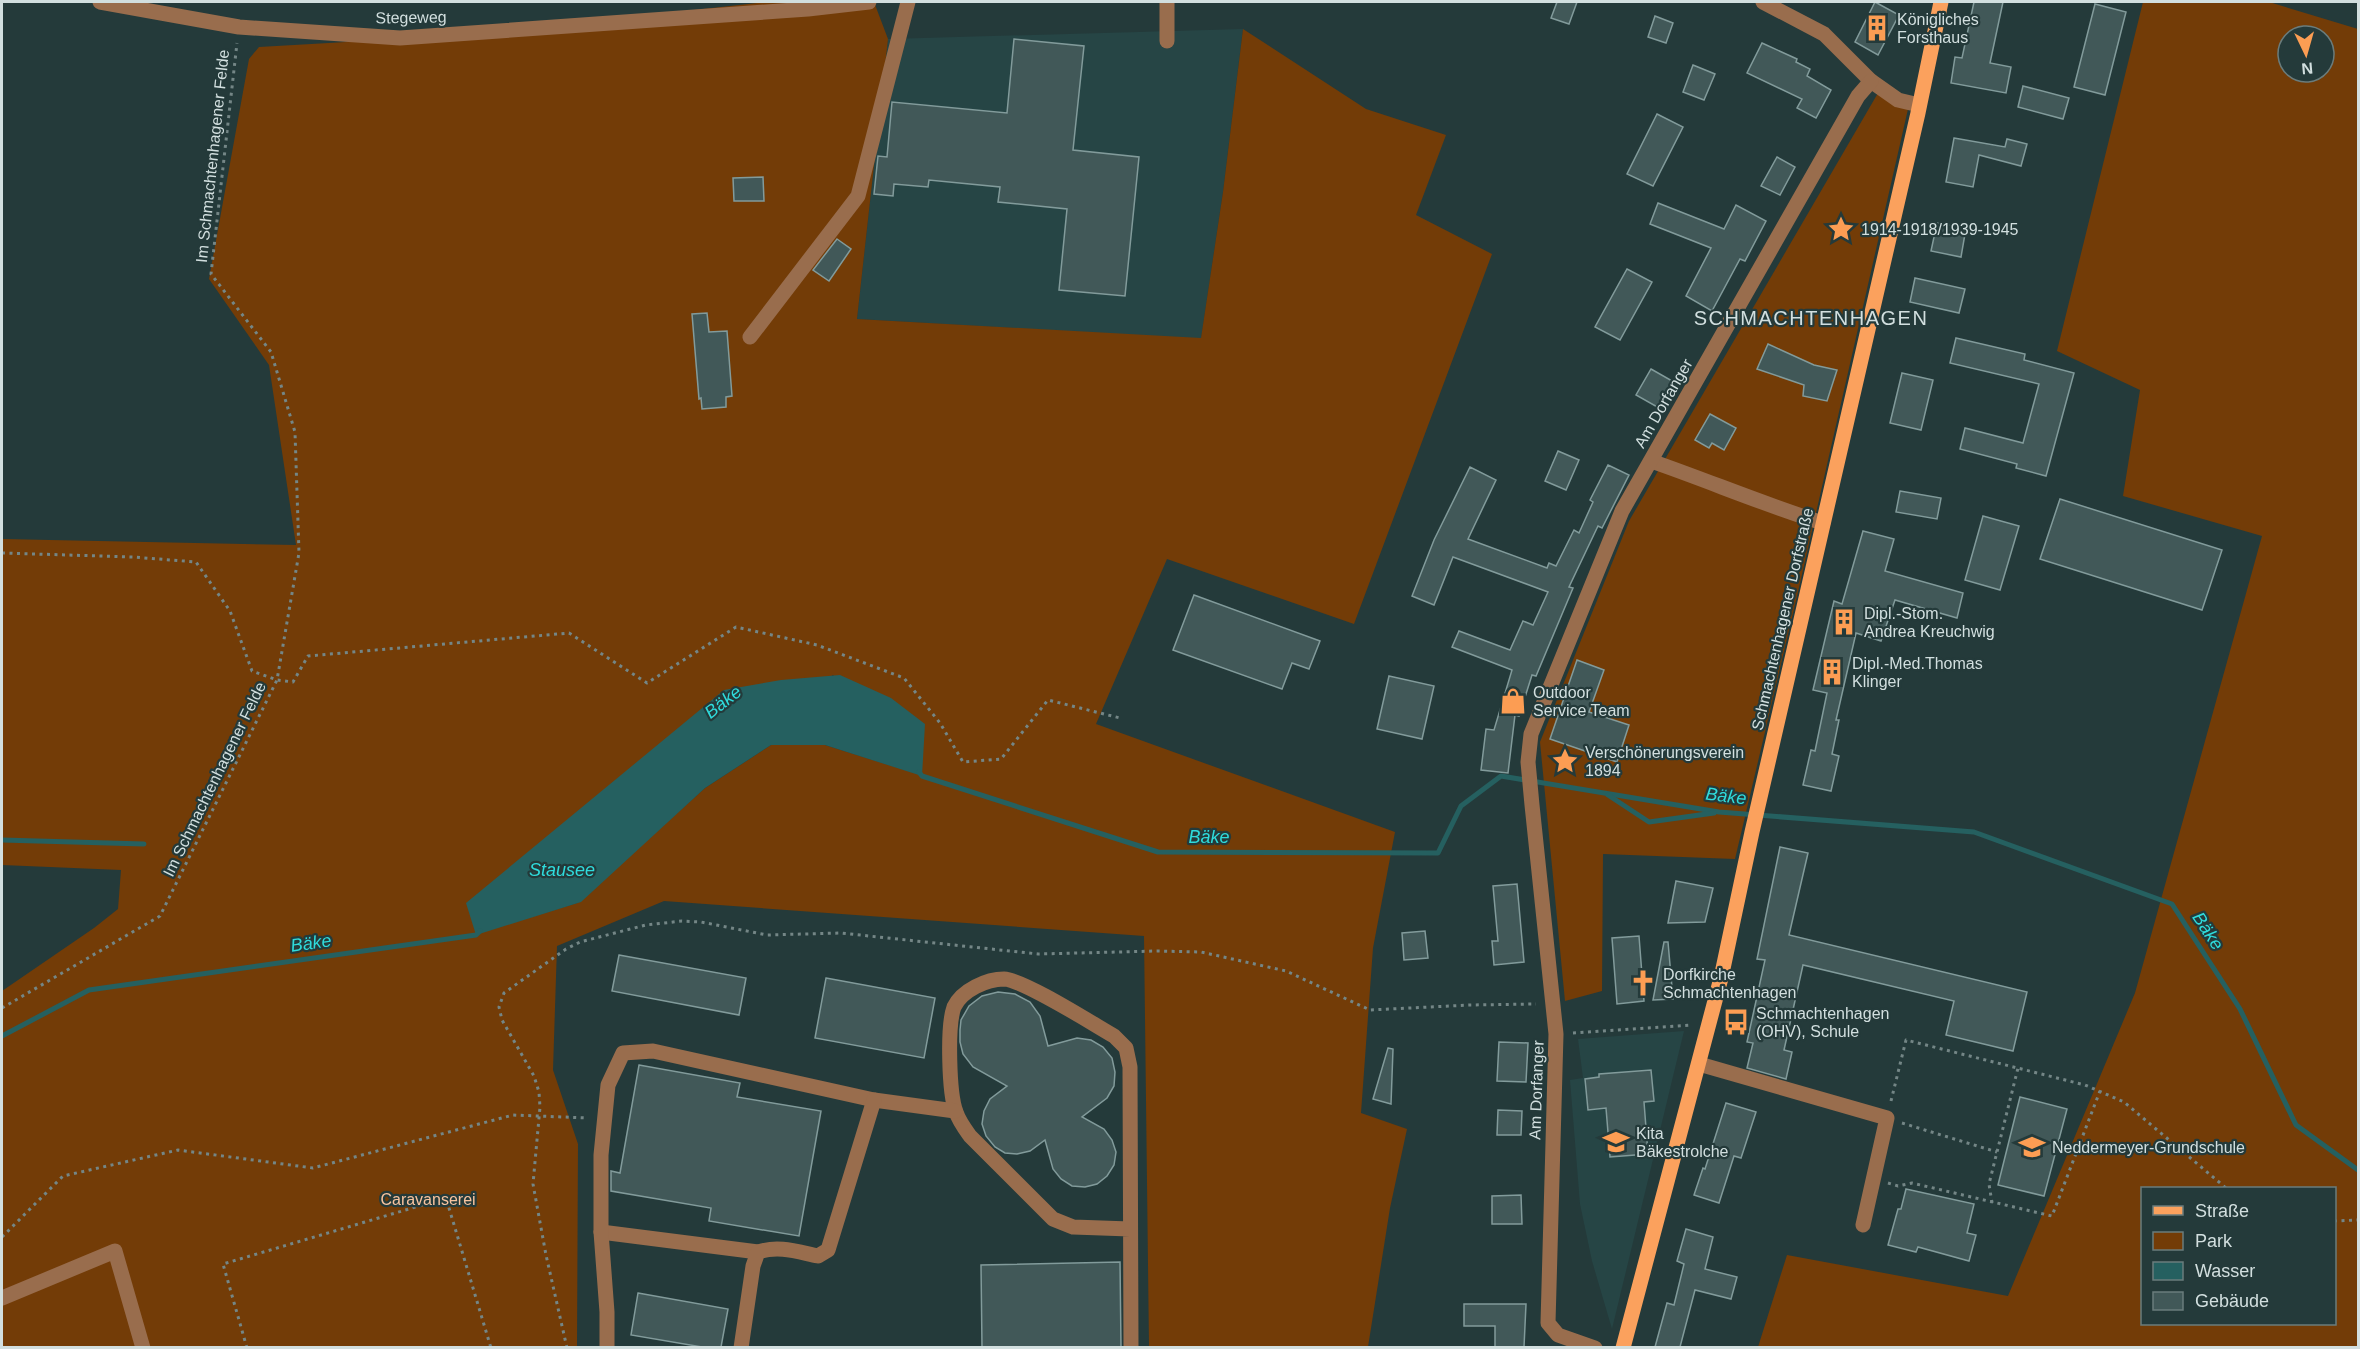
<svg xmlns="http://www.w3.org/2000/svg" width="2360" height="1349" viewBox="0 0 2360 1349" font-family="Arial,sans-serif">
  <rect width="100%" height="100%" fill="#243a3a"/>
  <g fill="#264545">
    <path d="M1243 29 1223 192 1201 339 857 319 888 39Z"/>
    <path d="M1684 1031 1612 1329 1592 1261 1580 1204 1570 1080 1583 1078 1578 1039Z"/>
  </g>
  <g fill="#733c07" fill-rule="evenodd">
    <path d="M767 2H874L888 39 857 319 1201 338 1223 192 1243 29 1366 109 1446 135 1416 215 1492 254 1354 624 1167 559 1096 724 1395 832 1373 948 1361 1113 1407 1129 1390 1208 1368 1347H1149L1144 936 664 901 557 946 553 1070 578 1144 577 1347H2V991L94 928 118 909 121 870 2 865V539L296 545 269 365 209 279 249 59 259 47 468 35ZM833 675 921 775 825 745H771L705 788 577 903 476 934Z"/>
    <path d="M2143 2H2269L2358 29V1347H1758L1787 1255 2008 1296 2135 993 2262 536 2123 496 2140 390 2057 351ZM2288 36H2324V72H2288ZM2334 1188V1324H2142V1188Z"/>
    <path d="M1878 93 1908 109 1798 592 1735 859 1603 854 1602 991 1565 1001 1540 742 1629 521Z"/>
  </g>
  <path fill="#256060" d="M840 675 891 698 925 724 922 776 825 745H771L705 788 581 902 476 935 466 903 724 690 781 680Z"/>
  <g fill="none" stroke-linecap="round" stroke-linejoin="round">
    <g stroke="#256060" stroke-width="5">
      <path d="M919 772 922 776 1158 852 1438 853 1461 806 1501 776 1719 812 1974 832 2172 904 2240 1009 2296 1125 2358 1170"/>
      <path d="M1608 795 1649 822 1714 813"/>
      <path d="M2 840 144 844"/>
      <path d="M2 1036 89 990 476 935 480 931"/>
    </g>
  </g>
  <g fill="#415858" stroke="#829b9b" stroke-width="1.5">
    <path d="M1557 2H1577L1569 24 1551 18Z"/>
    <path d="M1875 2 1899 15 1878 55 1855 42Z"/>
    <path d="M1974 2H2003L1990 63 2011 67 2006 93 1951 83 1955 57 1962 58Z"/>
    <path d="M2095 4 2126 12 2105 95 2074 87Z"/>
    <path d="M1655 16 1673 23 1666 43 1648 37Z"/>
    <path d="M1014 39 1084 46 1073 150 1139 157 1125 296 1059 290 1067 209 998 202 1000 187 929 180 928 187 894 184 893 196 874 194 878 156 887 157 892 102 1007 113Z"/>
    <path d="M1762 43 1797 59 1796 62 1810 69 1807 76 1831 90 1816 118 1797 108 1802 99 1747 73Z"/>
    <path d="M1693 65 1715 74 1704 100 1683 92Z"/>
    <path d="M2023 86 2069 98 2063 119 2018 107Z"/>
    <path d="M1657 114 1683 127 1653 186 1627 174Z"/>
    <path d="M1954 138 2005 147 2007 139 2027 144 2021 166 1979 155 1973 187 1946 182Z"/>
    <path d="M1777 157 1795 167 1780 195 1761 186Z"/>
    <path d="M763 177 764 201H734L733 178Z"/>
    <path d="M1658 203 1724 229 1736 205 1766 221 1745 261 1740 259 1712 311 1686 296 1711 248 1650 224Z"/>
    <path d="M1937 223 1966 228 1961 257 1931 251Z"/>
    <path d="M837 239 851 249 829 281 813 270Z"/>
    <path d="M1627 269 1652 282 1620 340 1595 327Z"/>
    <path d="M1915 278 1965 289 1959 313 1910 302Z"/>
    <path d="M707 313 709 332 727 331 732 396 726 397V407L702 409 701 398 699 399 692 314Z"/>
    <path d="M1956 338 2025 354 2024 360 2074 373 2046 476 2016 468 2017 464 1960 449 1965 428 2023 443 2039 384 1950 363Z"/>
    <path d="M1768 344 1814 365 1837 370 1827 401 1803 396 1804 385 1757 369Z"/>
    <path d="M1651 369 1674 382 1659 408 1636 395Z"/>
    <path d="M1902 373 1933 380 1921 430 1890 423Z"/>
    <path d="M1710 414 1736 428 1724 450 1712 443 1709 448 1695 440Z"/>
    <path d="M1558 451 1579 460 1566 490 1545 481Z"/>
    <path d="M1608 465 1629 475 1602 528 1598 526 1569 587 1573 588 1536 676 1532 675 1519 716 1515 715 1508 773 1481 770 1486 729 1494 730 1512 670 1452 647 1459 631 1510 650 1523 621 1533 625 1548 592 1453 557 1434 605 1412 596 1434 540 1470 467 1496 480 1468 539 1547 568 1549 563 1556 566 1574 530 1579 533 1593 502 1590 500Z"/>
    <path d="M1900 491 1941 498 1937 519 1896 512Z"/>
    <path d="M2060 499 2222 550 2202 610 2040 559Z"/>
    <path d="M1983 516 2019 526 2000 590 1965 580Z"/>
    <path d="M1863 531 1894 539 1885 571 1963 593 1957 618 1895 600 1881 641 1856 633 1836 720H1839L1832 754 1839 756 1831 791 1803 785 1811 750 1815 751 1827 693 1813 690 1834 601 1842 604Z"/>
    <path d="M1194 595 1320 641 1309 669 1292 663 1282 689 1173 650Z"/>
    <path d="M1577 660 1604 670 1589 712 1629 725 1617 762 1550 739Z"/>
    <path d="M1389 676 1434 686 1422 739 1377 729Z"/>
    <path d="M1780 847 1808 853 1789 935 2027 992 2013 1051 1946 1035 1954 1001 1803 965 1784 1050 1792 1052 1786 1079 1747 1068 1753 1043 1747 1042 1765 960 1757 959Z"/>
    <path d="M1676 881 1713 888 1705 922 1668 923Z"/>
    <path d="M1517 884 1524 962 1494 965 1492 941H1498L1493 886Z"/>
    <path d="M1425 931 1428 958 1404 960 1402 933Z"/>
    <path d="M1639 936 1644 1001 1617 1004 1612 938Z"/>
    <path d="M1664 942H1668L1673 999 1653 1000Z"/>
    <path d="M619 955 746 978 739 1015 612 991Z"/>
    <path d="M826 978 935 998 924 1058 815 1038Z"/>
    <path d="M998 992 1015 994 1030 1002 1040 1016 1048 1046 1077 1038 1091 1040 1103 1047 1112 1058 1115 1072 1114 1086 1107 1098 1082 1117 1104 1129 1112 1140 1116 1152 1114 1165 1107 1176 1097 1184 1085 1187 1072 1186 1061 1179 1053 1169 1045 1140 1030 1151 1017 1154 1005 1153 995 1147 986 1136 982 1124 984 1111 990 1099 1007 1086 973 1067 963 1054 960 1042V1030L961 1020 969 1006 982 996Z"/>
    <path d="M1499 1042 1528 1043 1526 1082 1497 1081Z"/>
    <path d="M1388 1048 1393 1049 1391 1104 1373 1099Z"/>
    <path d="M639 1065 740 1083 737 1097 821 1111 799 1236 709 1221 711 1208 611 1191V1171L620 1173Z"/>
    <path d="M1651 1070 1654 1101 1644 1102 1648 1154 1610 1157 1606 1108 1588 1110 1585 1079 1599 1077V1074Z"/>
    <path d="M2020 1097 2067 1109 2044 1196 1998 1185Z"/>
    <path d="M1726 1103 1756 1112 1741 1158 1734 1156 1719 1203 1694 1195 1703 1168 1705 1169Z"/>
    <path d="M1498 1110 1522 1111 1521 1135H1497Z"/>
    <path d="M1906 1189 1974 1204 1967 1233 1976 1235 1969 1261 1918 1247 1916 1252 1888 1245 1898 1209H1901Z"/>
    <path d="M1521 1195 1522 1224H1492V1196Z"/>
    <path d="M1686 1229 1713 1237 1705 1269 1737 1277 1731 1299 1695 1290 1680 1347H1655L1667 1303 1674 1305 1684 1264 1677 1261Z"/>
    <path d="M1120 1262 1121 1347H982L981 1265Z"/>
    <path d="M638 1293 728 1309 721 1347H702L631 1335Z"/>
    <path d="M1464 1304H1526L1524 1347H1495V1326H1464Z"/>
  </g>
  <g fill="none" stroke-linecap="round" stroke-linejoin="round">
    <g stroke="#748686" stroke-width="3" stroke-dasharray="3 4.5" stroke-linecap="butt">
      <path d="M2 553 133 557 196 562 230 611 252 671 277 680 293 682 308 656 569 633 647 683 736 627 817 645 904 678 940 723 963 762 1001 759 1048 700 1120 718"/>
      <path d="M2 1008 160 916 277 680 299 553 295 432 271 352 211 274 237 43"/>
      <path d="M1573 1033 1692 1025"/>
      <path d="M1891 1101 1906 1040 2085 1085 2124 1102 2226 1188"/>
      <path d="M1902 1123 1997 1152"/>
      <path d="M1888 1183 1898 1186 1912 1183 2052 1216 2100 1091"/>
      <path d="M1992 1203 1989 1184 2018 1068"/>
      <path d="M2334 1221 2358 1220"/>
      <path d="M2 1237 63 1176 178 1150 313 1168 513 1115 588 1118"/>
      <path d="M247 1348 223 1264 446 1198 491 1348"/>
      <path d="M567 1348 546 1255 533 1184 540 1107 539 1092 534 1076 502 1020 499 1007 504 993 566 949 580 942 646 925 682 921 701 922 767 935 841 933 1038 954 1157 951 1201 952 1286 971 1370 1010 1469 1005 1536 1004"/>
    </g>
    <g stroke="#996d4d" stroke-width="15">
      <path d="M100 2 239 27 400 38 808 9 869 2"/>
      <path d="M1763 2 1824 34 1871 81 1898 100 1919 105"/>
      <path d="M1167 41V2"/>
      <path d="M750 337 858 196 908 2"/>
      <path d="M1651 461C1709 481 1765 505 1823 523"/>
      <path d="M1699 1064 1887 1118 1863 1225"/>
      <path d="M1130 1229 1073 1227 1053 1219 970 1136C965 1129 959 1121 956 1112 949 1094 947 1026 954 1007 962 990 987 979 1004 979 1024 980 1093 1024 1114 1036L1126 1048 1130 1067 1131 1348"/>
      <path d="M601 1232 758 1252"/>
      <path d="M2 1298 115 1251 143 1348"/>
      <path d="M607 1348V1312L601 1232V1155L608 1085 623 1053 653 1051 874 1100 955 1111"/>
      <path d="M741 1348 753 1266 758 1252C779 1245 798 1252 818 1256L828 1250 874 1100"/>
      <path d="M1595 1348 1558 1335 1548 1323 1556 1034 1532 805 1528 762 1531 734 1622 511 1858 96 1871 81"/>
    </g>
    <path stroke="#fba15d" stroke-width="15" d="M1623 1348 1721 978 1752 832 1918 113 1941 2"/>
  </g>
  <defs>
    <g id="building-bare" transform="scale(2.07)"><path d="M-4-6H4V6H1V3H-1V6H-4ZM-2.5-4.3h1.7v1.8h-1.7ZM.8-4.3h1.7v1.8H.8ZM-2.5-1h1.7V.8h-1.7ZM.8-1h1.7V.8H.8Z" fill="#fc9d53" stroke="#243a3a" stroke-width="2.5" paint-order="stroke"/></g>
    <g id="sight-bare" transform="scale(2.07)"><path d="M0-6L1.8-2.2L6-1.7L2.9 1.2L3.7 5.4L0 3.3L-3.7 5.4L-2.9 1.2L-6-1.7L-1.8-2.2Z" fill="#fc9d53" stroke="#243a3a" stroke-width="2.5" paint-order="stroke"/></g>
    <g id="shop-bare" transform="scale(2.07)"><path d="M-5-2.5h2.3a2.7 3.5 0 0 1 5.4 0H5L5.5 6h-11ZM-1.5-2.5h3a1.5 2.3 0 0 0-3 0Z" fill="#fc9d53" stroke="#243a3a" stroke-width="2.5" paint-order="stroke"/></g>
    <g id="church-bare" transform="scale(2.07)"><path d="M-1.2-6h2.4v3.5h3.3v2.4h-3.3V6h-2.4V-.1h-3.3v-2.4h3.3Z" fill="#fc9d53" stroke="#243a3a" stroke-width="2.5" paint-order="stroke"/></g>
    <g id="bus-bare" transform="scale(2.07)"><path d="M-5-6H5V4H4V6H2V4H-2V6H-4V4H-5ZM-3.5-4V0h7V-4ZM-3.5 1.2v1.5H-2V1.2ZM2 1.2v1.5H3.5V1.2Z" fill="#fc9d53" stroke="#243a3a" stroke-width="2.5" paint-order="stroke"/></g>
    <g id="school-bare" transform="scale(2.07)"><path d="M0-5L7-2L0 1L-7-2ZM-4 1L0 2.5L4 1V4Q0 6-4 4Z" fill="#fc9d53" stroke="#243a3a" stroke-width="2.5" paint-order="stroke"/></g>
  </defs>
  <g fill-rule="evenodd">
    <use href="#building-bare" x="1877" y="28"/>
    <use href="#sight-bare" x="1841" y="229"/>
    <use href="#building-bare" x="1844" y="622"/>
    <use href="#building-bare" x="1832" y="672"/>
    <use href="#shop-bare" x="1513" y="701"/>
    <use href="#sight-bare" x="1565" y="761"/>
    <use href="#church-bare" x="1643" y="983"/>
    <use href="#bus-bare" x="1736" y="1022"/>
    <use href="#school-bare" x="1616" y="1142"/>
    <use href="#school-bare" x="2032" y="1147"/>
  </g>
  <g text-anchor="middle" stroke-width="4.5" stroke-linejoin="round" paint-order="stroke">
    <g font-size="16" fill="#d2dfdf" stroke="#243a3a">
      <text transform="translate(411 17) rotate(-1)" y="6">Stegeweg</text>
      <text transform="translate(212 156) rotate(-84)" y="6">Im Schmachtenhagener Felde</text>
      <text transform="translate(1663 403) rotate(-60)" y="6">Am Dorfanger</text>
      <text transform="translate(1782 619) rotate(-77)" y="6">Schmachtenhagener Dorfstraße</text>
      <text transform="translate(214 779) rotate(-64)" y="6">Im Schmachtenhagener Felde</text>
      <text transform="translate(1536 1090) rotate(-88)" y="6">Am Dorfanger</text>
    </g>
    <g font-size="16" fill="#d2dfdf" stroke="#243a3a" text-anchor="start">
      <text x="1897" y="25">Königliches<tspan x="1897" dy="18">Forsthaus</tspan></text>
      <text x="1861" y="235">1914-1918/1939-1945</text>
      <text x="1864" y="619">Dipl.-Stom.<tspan x="1864" dy="18">Andrea Kreuchwig</tspan></text>
      <text x="1852" y="669">Dipl.-Med.Thomas<tspan x="1852" dy="18">Klinger</tspan></text>
      <text x="1533" y="698">Outdoor<tspan x="1533" dy="18">Service Team</tspan></text>
      <text x="1585" y="758">Verschönerungsverein<tspan x="1585" dy="18">1894</tspan></text>
      <text x="1663" y="980">Dorfkirche<tspan x="1663" dy="18">Schmachtenhagen</tspan></text>
      <text x="1756" y="1019">Schmachtenhagen<tspan x="1756" dy="18">(OHV), Schule</tspan></text>
      <text x="1636" y="1139">Kita<tspan x="1636" dy="18">Bäkestrolche</tspan></text>
      <text x="2052" y="1153">Neddermeyer-Grundschule</text>
    </g>
    <g font-size="16" fill="#f9c49f" stroke="#243a3a">
      <text x="428" y="1205">Caravanserei</text>
    </g>
    <g font-size="18" font-style="italic" fill="#2fdbdc" stroke="#243a3a">
      <text transform="translate(723 702) rotate(-38)" y="6">Bäke</text>
      <text transform="translate(1726 796) rotate(7)" y="6">Bäke</text>
      <text x="1209" y="843">Bäke</text>
      <text x="562" y="876">Stausee</text>
      <text transform="translate(2208 931) rotate(57)" y="6">Bäke</text>
      <text transform="translate(311 943) rotate(-8)" y="6">Bäke</text>
    </g>
    <g font-size="20" letter-spacing="1.5" fill="#d2dfdf" stroke="#243a3a">
      <text x="1811" y="325">SCHMACHTENHAGEN</text>
    </g>
  </g>
  <rect width="2360" height="1349" fill="none" stroke="#d2dfdf" stroke-width="6"/>
  <rect x="2141" y="1187" width="195" height="138" fill="#243a3a" stroke="#6a7c7c" stroke-width="1.5"/>
  <rect x="2153" y="1206" width="30" height="9" fill="#fba15d" stroke="#6a7c7c" stroke-width="1.5"/>
  <text x="2195" y="1217" font-size="18" fill="#d2dfdf">Straße</text>
  <rect x="2153" y="1232" width="30" height="18" fill="#733c07" stroke="#6a7c7c" stroke-width="1.5"/>
  <text x="2195" y="1247" font-size="18" fill="#d2dfdf">Park</text>
  <rect x="2153" y="1262" width="30" height="18" fill="#256060" stroke="#6a7c7c" stroke-width="1.5"/>
  <text x="2195" y="1277" font-size="18" fill="#d2dfdf">Wasser</text>
  <rect x="2153" y="1292" width="30" height="18" fill="#415858" stroke="#6a7c7c" stroke-width="1.5"/>
  <text x="2195" y="1307" font-size="18" fill="#d2dfdf">Gebäude</text>
  <g transform="translate(2306 54) rotate(175)"><circle r="28" fill="#243a3a" stroke="#6a7c7c" stroke-width="1.5"/>
  <path d="M0-4.5L10 22L0 15L-10 22Z" fill="#fc9d53"/>
  <text y="-9" font-size="16" font-weight="bold" text-anchor="middle" fill="#d2dfdf">N</text>
  </g>
</svg>
